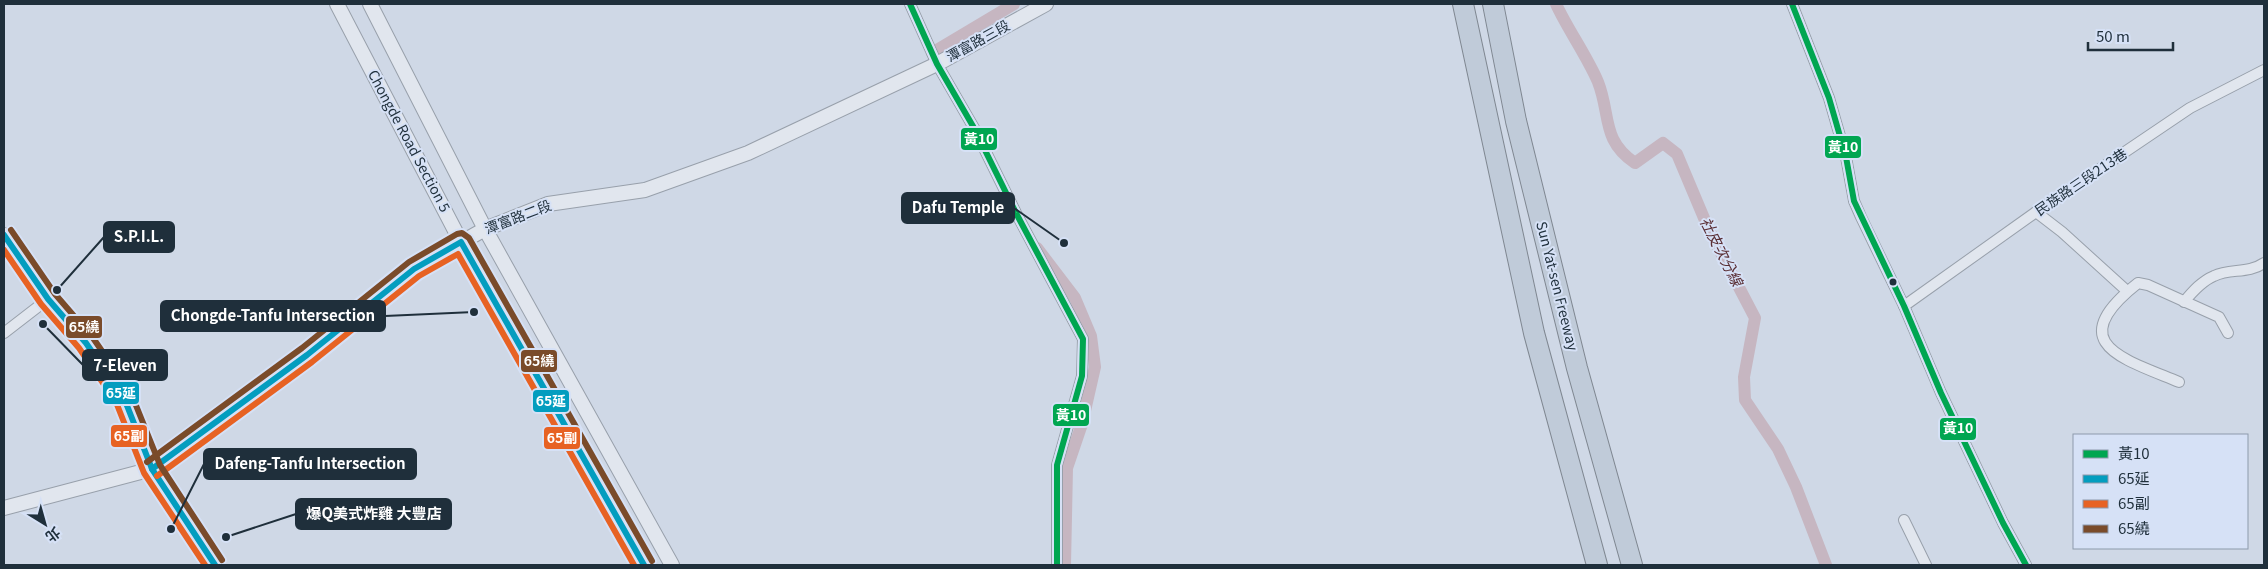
<svg xmlns="http://www.w3.org/2000/svg" width="2268" height="569" viewBox="0 0 2268 569" font-family="Georgia,'Noto Sans TC',serif">
  <rect width="100%" height="100%" fill="#cfd8e6"/>
  <g fill="none" stroke-linecap="round" stroke-linejoin="round">
    <g stroke="#c6b6c1" stroke-width="12">
      <path d="M1556 4C1568 30 1587 56 1598 82 1611 115 1601 140 1635 163L1663 143 1677 154 1709 230 1755 318 1744 377 1745 400 1778 449 1796 487 1826 565"/>
      <path d="M938 64 932 53 1014 4"/>
      <path d="M1037 248 1075 298 1091 336 1095 367 1082 424 1067 468 1065 565"/>
    </g>
    <g stroke="#98a0ab" stroke-width="12">
      <g id="minor">
        <path d="M910 4 937 64 974 128 1016 213 1083 339 1082 376 1057 465V565"/>
        <path d="M1792 4 1829 98 1846 157 1854 201 1861 217 1904 306 1941 393 2003 523 2026 565"/>
        <path d="M2036 212 2062 232 2127 291"/>
        <path d="M2184 302C2193 291 2202 281 2214 276 2230 268 2248 274 2264 263"/>
        <path d="M1904 306 2036 212 2190 108 2264 70"/>
        <path d="M4 333 48 299"/>
        <path d="M2179 382C2121 358 2062 343 2138 283L2148 285 2219 317 2228 333"/>
        <path d="M1904 520 1926 565"/>
      </g>
    </g>
    <g stroke="#98a0ab" stroke-width="16">
      <g id="tertiary">
        <path d="M337 4 461 242 644 565"/>
        <path d="M370 4 485 229 672 565"/>
        <path d="M4 235 48 299 86 343 124 398 152 469 215 565"/>
        <path d="M4 508 152 469 307 355 414 269 485 229 548 204 645 190 748 153 937 64 1046 4"/>
      </g>
    </g>
    <g stroke="#7f8791" stroke-width="22">
      <g id="motorway">
        <path d="M1463 4 1534 333 1597 565"/>
        <path d="M1493 4 1516 121 1577 368 1632 565"/>
      </g>
    </g>
    <use href="#minor" stroke="#e1e6ee" stroke-width="10"/>
    <use href="#tertiary" stroke="#e1e6ee" stroke-width="14"/>
    <use href="#motorway" stroke="#c0cbd9" stroke-width="20"/>
    <g stroke="#d6e1f6" stroke-width="10">
      <g id="bus-1">
        <path d="M910 4 937 64 974 128 1016 213 1083 339 1082 376 1057 465V565"/>
        <path d="M1792 4 1829 98 1846 157 1854 201 1904 306 1941 393 2003 523 2026 565"/>
      </g>
    </g>
    <g stroke="#d6e1f6" stroke-width="10">
      <g id="bus-2">
        <path d="M4 235 48 299 86 343 124 398 152 469 215 565"/>
        <path d="M152 469 307 355 414 269 461 242 644 565"/>
      </g>
    </g>
    <g stroke="#d6e1f6" stroke-width="10">
      <g id="bus-3">
        <path d="M4 250 41 304 79 348 116 402 144 473 205 565"/>
        <path d="M157 476 312 362 419 276 458 254 634 565"/>
      </g>
    </g>
    <g stroke="#d6e1f6" stroke-width="10">
      <g id="bus-4">
        <path d="M11 230 55 294 93 338 131 393 160 465 222 560"/>
        <path d="M147 462 302 348 409 262 457 234 462 233 469 238 652 561"/>
      </g>
    </g>
    <use href="#bus-1" stroke="#00a651" stroke-width="6"/>
    <use href="#bus-2" stroke="#039dbf" stroke-width="6"/>
    <use href="#bus-3" stroke="#e76223" stroke-width="6"/>
    <use href="#bus-4" stroke="#7a4b2a" stroke-width="6"/>
  </g>
  <circle fill="#1f2f3b" stroke="#d6e1f6" stroke-width="2" cx="1893" cy="282" r="4.5"/>
  <g text-anchor="middle" stroke-width="4" stroke-linejoin="round" paint-order="stroke">
    <g font-size="14" fill="#1f2f3b" stroke="#d6e1f6">
      <text transform="translate(978 41) rotate(-29)" y="5">潭富路三段</text>
      <text transform="translate(409 141) rotate(62)" y="5">Chongde Road Section 5</text>
      <text transform="translate(2081 182) rotate(-34)" y="5">民族路三段213巷</text>
      <text transform="translate(518 217) rotate(-21)" y="5">潭富路二段</text>
      <text transform="translate(1557 286) rotate(76)" y="5">Sun Yat-sen Freeway</text>
    </g>
    <g font-size="15" font-style="italic" fill="#5a2e34" stroke="#d6e1f6">
      <text transform="translate(1721 252) rotate(63)" y="5">社皮次分線</text>
    </g>
  </g>
  <path fill="none" stroke="#1f2f3b" stroke-width="2" d="M1064 243L1014 208M57 290L104 237M474 312L385 316M43 324L83 365M171 529L204 464M226 537L296 514"/>
  <g fill="#1f2f3b" stroke="#d6e1f6" stroke-width="2">
    <circle cx="1064" cy="243" r="5"/>
    <circle cx="57" cy="290" r="5"/>
    <circle cx="474" cy="312" r="5"/>
    <circle cx="43" cy="324" r="5"/>
    <circle cx="171" cy="529" r="5"/>
    <circle cx="226" cy="537" r="5"/>
  </g>
  <g fill="#1f2f3b" stroke="#1f2f3b" stroke-width="2">
    <rect x="902" y="193" width="112" height="30" rx="5"/>
    <rect x="104" y="222" width="70" height="30" rx="5"/>
    <rect x="161" y="301" width="224" height="30" rx="5"/>
    <rect x="83" y="350" width="84" height="30" rx="5"/>
    <rect x="204" y="449" width="212" height="30" rx="5"/>
    <rect x="296" y="499" width="155" height="30" rx="5"/>
  </g>
  <g font-size="15" text-anchor="middle" font-weight="bold" fill="#fff">
    <text x="958" y="213">Dafu Temple</text>
    <text x="139" y="242">S.P.I.L.</text>
    <text x="273" y="321">Chongde-Tanfu Intersection</text>
    <text x="125" y="371">7-Eleven</text>
    <text x="310" y="469">Dafeng-Tanfu Intersection</text>
    <text x="374" y="519">爆Q美式炸雞 大豐店</text>
  </g>
  <g stroke="#d6e1f6" stroke-width="2">
    <rect x="960" y="127" width="38" height="24" rx="5" fill="#00a651"/>
    <rect x="1824" y="135" width="38" height="24" rx="5" fill="#00a651"/>
    <rect x="65" y="315" width="38" height="24" rx="5" fill="#7a4b2a"/>
    <rect x="520" y="349" width="38" height="24" rx="5" fill="#7a4b2a"/>
    <rect x="102" y="381" width="38" height="24" rx="5" fill="#039dbf"/>
    <rect x="532" y="389" width="38" height="24" rx="5" fill="#039dbf"/>
    <rect x="1052" y="403" width="38" height="24" rx="5" fill="#00a651"/>
    <rect x="1939" y="417" width="38" height="24" rx="5" fill="#00a651"/>
    <rect x="110" y="424" width="38" height="24" rx="5" fill="#e76223"/>
    <rect x="543" y="426" width="38" height="24" rx="5" fill="#e76223"/>
  </g>
  <g font-size="14" text-anchor="middle" font-weight="bold" fill="#fff">
    <text x="979" y="144">黃10</text>
    <text x="1843" y="152">黃10</text>
    <text x="84" y="332">65繞</text>
    <text x="539" y="366">65繞</text>
    <text x="121" y="398">65延</text>
    <text x="551" y="406">65延</text>
    <text x="1071" y="420">黃10</text>
    <text x="1958" y="433">黃10</text>
    <text x="129" y="441">65副</text>
    <text x="562" y="443">65副</text>
  </g>
  <rect width="2268" height="569" fill="none" stroke="#1f2f3b" stroke-width="10"/>
  <rect x="2073" y="434" width="175" height="115" fill="#d6e1f6" stroke="#8d9aab"/>
  <rect x="2083" y="450" width="25" height="8" fill="#00a651" stroke="#8d9aab"/>
  <text x="2118" y="459" font-size="15" fill="#1f2f3b">黃10</text>
  <rect x="2083" y="475" width="25" height="8" fill="#039dbf" stroke="#8d9aab"/>
  <text x="2118" y="484" font-size="15" fill="#1f2f3b">65延</text>
  <rect x="2083" y="500" width="25" height="8" fill="#e76223" stroke="#8d9aab"/>
  <text x="2118" y="509" font-size="15" fill="#1f2f3b">65副</text>
  <rect x="2083" y="525" width="25" height="8" fill="#7a4b2a" stroke="#8d9aab"/>
  <text x="2118" y="534" font-size="15" fill="#1f2f3b">65繞</text>
  <g transform="translate(45 524) rotate(143)" stroke="#d6e1f6" stroke-width="4" paint-order="stroke">
  <path d="M0-4L9 19L0 12L-9 19Z" fill="#1f2f3b"/>
  <text y="-8" font-size="14" font-weight="bold" text-anchor="middle" fill="#1f2f3b">北</text>
  </g>
  <path d="M2088 42v8h85v-8" fill="none" stroke="#1f2f3b" stroke-width="2.5"/>
  <text x="2096" y="42" font-size="15" fill="#1f2f3b" stroke="#d6e1f6" stroke-width="4" paint-order="stroke">50 m</text>
</svg>
